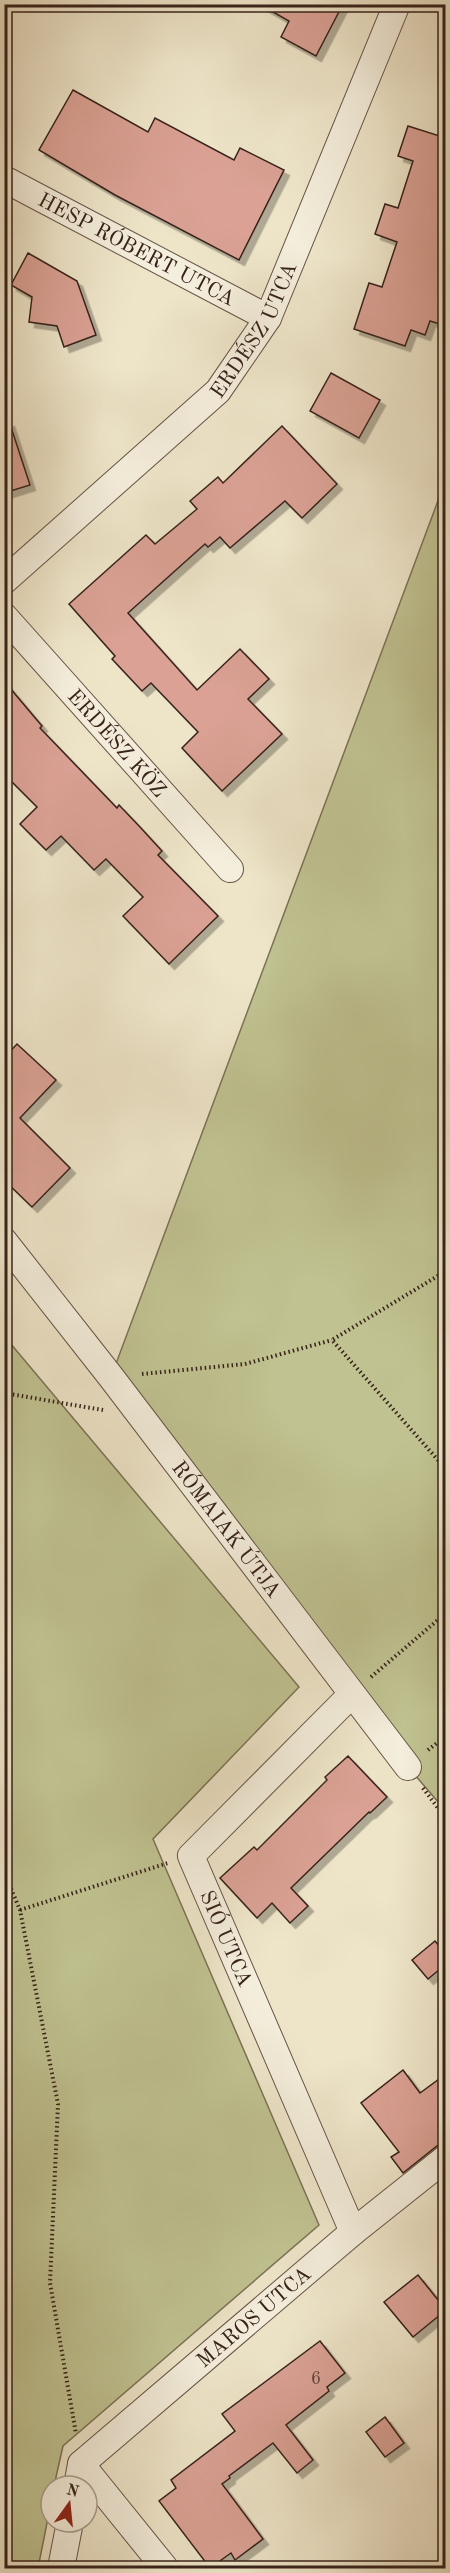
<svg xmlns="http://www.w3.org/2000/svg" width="450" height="2573" viewBox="0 0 450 2573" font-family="'Old Standard TT',serif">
  <defs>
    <filter id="shadow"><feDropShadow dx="5.5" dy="5.5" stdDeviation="0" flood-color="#0004"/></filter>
  </defs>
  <rect width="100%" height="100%" fill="#eee5c9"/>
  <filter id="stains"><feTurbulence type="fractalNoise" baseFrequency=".00333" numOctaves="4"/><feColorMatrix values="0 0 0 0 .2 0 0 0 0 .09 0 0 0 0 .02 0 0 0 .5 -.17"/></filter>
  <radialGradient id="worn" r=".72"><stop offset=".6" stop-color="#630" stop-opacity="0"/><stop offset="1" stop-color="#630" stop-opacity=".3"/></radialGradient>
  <g fill="#c0c291" stroke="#7c7256" stroke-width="1.5">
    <path d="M445 482V1810L408 1767 111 1377Z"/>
    <path d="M5 1337 299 1687 153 1839 319 2225 63 2446 54 2486H51V2503L38 2568H4Z"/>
  </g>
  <g fill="#daa194" stroke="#37231b" stroke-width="1.5" filter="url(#shadow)">
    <path d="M259 4H343L316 56 281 37 289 21Z"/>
    <path d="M73 90 148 132 155 118 234 160 240 148 284 170 239 260 115 195 39 150Z"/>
    <path d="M408 126 446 138V326L430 321 425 335 411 330 405 346 354 329 369 283 382 287 397 242 375 234 385 204 398 208 413 161 398 156Z"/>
    <path d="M28 253 77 281 96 335 64 347 57 326 29 322 32 297 11 285Z"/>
    <path d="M331 373 380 400 359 438 310 411Z"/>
    <path d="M9 421 30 485 4 493V422Z"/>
    <path d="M282 426 337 484 302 518 285 501 230 548 220 537 208 547 205 544 128 613 197 690 240 649 269 679 248 699 282 734 222 791 182 748 198 732 151 683 142 691 112 659 115 656 69 604 146 535 155 544 197 509 190 501 218 477 223 483Z"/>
    <path d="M4 681 42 726 40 728 117 808 119 805 140 827 162 851 158 855 218 916 169 964 123 916 143 897 106 859 94 870 61 836 46 850 20 824 37 807 4 774Z"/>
    <path d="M17 1044 56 1080 20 1118 70 1168 32 1207 4 1180V1058Z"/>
    <path d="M348 1756 387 1797 370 1813 369 1812 291 1888 308 1906 290 1923 272 1903 257 1918 220 1878 254 1847 257 1850 327 1780 325 1777Z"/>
    <path d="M435 1941 446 1954V1964L428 1979 412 1960Z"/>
    <path d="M403 2070 420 2093 446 2074V2143L437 2146 403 2173 391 2157 399 2152 361 2103Z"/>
    <path d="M418 2275 446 2310 413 2337 384 2302Z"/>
    <path d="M320 2341 345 2373 327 2387 329 2391 286 2425 313 2460 297 2473 273 2443 229 2476 230 2478 222 2484 263 2539 235 2560 231 2553 210 2568 159 2501 176 2488 171 2480 235 2431 222 2414Z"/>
    <path d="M385 2417 404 2443 385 2457 366 2432Z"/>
  </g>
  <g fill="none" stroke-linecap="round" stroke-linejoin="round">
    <g stroke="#655446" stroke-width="28">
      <g id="street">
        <path id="s1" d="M4 179 268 318"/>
        <path id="s2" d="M4 581 218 391 268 318 397 4"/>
        <path id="s3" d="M4 616 230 869"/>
        <path id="s4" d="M4 1241 111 1377 408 1767"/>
        <path id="s5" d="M352 1694 191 1856 353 2232"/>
        <path d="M81 2464 165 2568"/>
        <path id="s6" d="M77 2486 81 2464 353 2232 446 2158"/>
        <path d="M61 2568 70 2522"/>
      </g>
    </g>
    <g stroke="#37231b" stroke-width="4" stroke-dasharray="1.5 3" stroke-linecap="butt">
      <path d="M446 1271 332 1340 446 1469"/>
      <path d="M142 1374 245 1364 332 1340"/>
      <path d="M4 1393 103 1410"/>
      <path d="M371 1677 446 1613"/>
      <path d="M428 1750 446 1736"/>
      <path d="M423 1788 446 1819"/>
      <path d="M4 1872 20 1910 58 2104 50 2283 76 2434"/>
      <path d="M20 1910 168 1863"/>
    </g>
    <use href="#street" stroke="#f4eedc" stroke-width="26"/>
  </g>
  <g text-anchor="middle" stroke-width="6" stroke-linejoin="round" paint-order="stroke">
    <g font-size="18" fill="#604239">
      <text x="316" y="2384">6</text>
    </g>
    <g font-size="21" fill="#37231b" stroke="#f4eedc">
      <text dy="7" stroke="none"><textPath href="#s1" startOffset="150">HESP RÓBERT UTCA</textPath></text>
      <text dy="7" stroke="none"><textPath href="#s2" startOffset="357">ERDÉSZ UTCA</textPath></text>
      <text dy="7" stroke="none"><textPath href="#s3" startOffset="170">ERDÉSZ KÖZ</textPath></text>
      <text dy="7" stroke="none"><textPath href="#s4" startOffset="364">RÓMAIAK ÚTJA</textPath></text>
      <text dy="7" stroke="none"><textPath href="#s5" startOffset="318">SIÓ UTCA</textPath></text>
      <text dy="7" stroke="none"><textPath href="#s6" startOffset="249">MAROS UTCA</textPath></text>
    </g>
  </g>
  <rect width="450" height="2573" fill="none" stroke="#eee5c9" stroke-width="24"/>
  <rect x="6" y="6" width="438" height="2561" fill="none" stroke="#37231b" stroke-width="3"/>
  <rect x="12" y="12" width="426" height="2549" fill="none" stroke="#37231b" stroke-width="1.5"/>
  <g transform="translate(69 2504) rotate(15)"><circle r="28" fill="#f4eedc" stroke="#a89d8f" stroke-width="1.5"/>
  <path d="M0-4.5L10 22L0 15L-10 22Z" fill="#8f2418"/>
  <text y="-9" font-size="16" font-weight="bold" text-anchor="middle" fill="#37231b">N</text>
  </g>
  <rect width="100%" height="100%" filter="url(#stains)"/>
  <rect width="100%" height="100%" fill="url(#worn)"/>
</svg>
